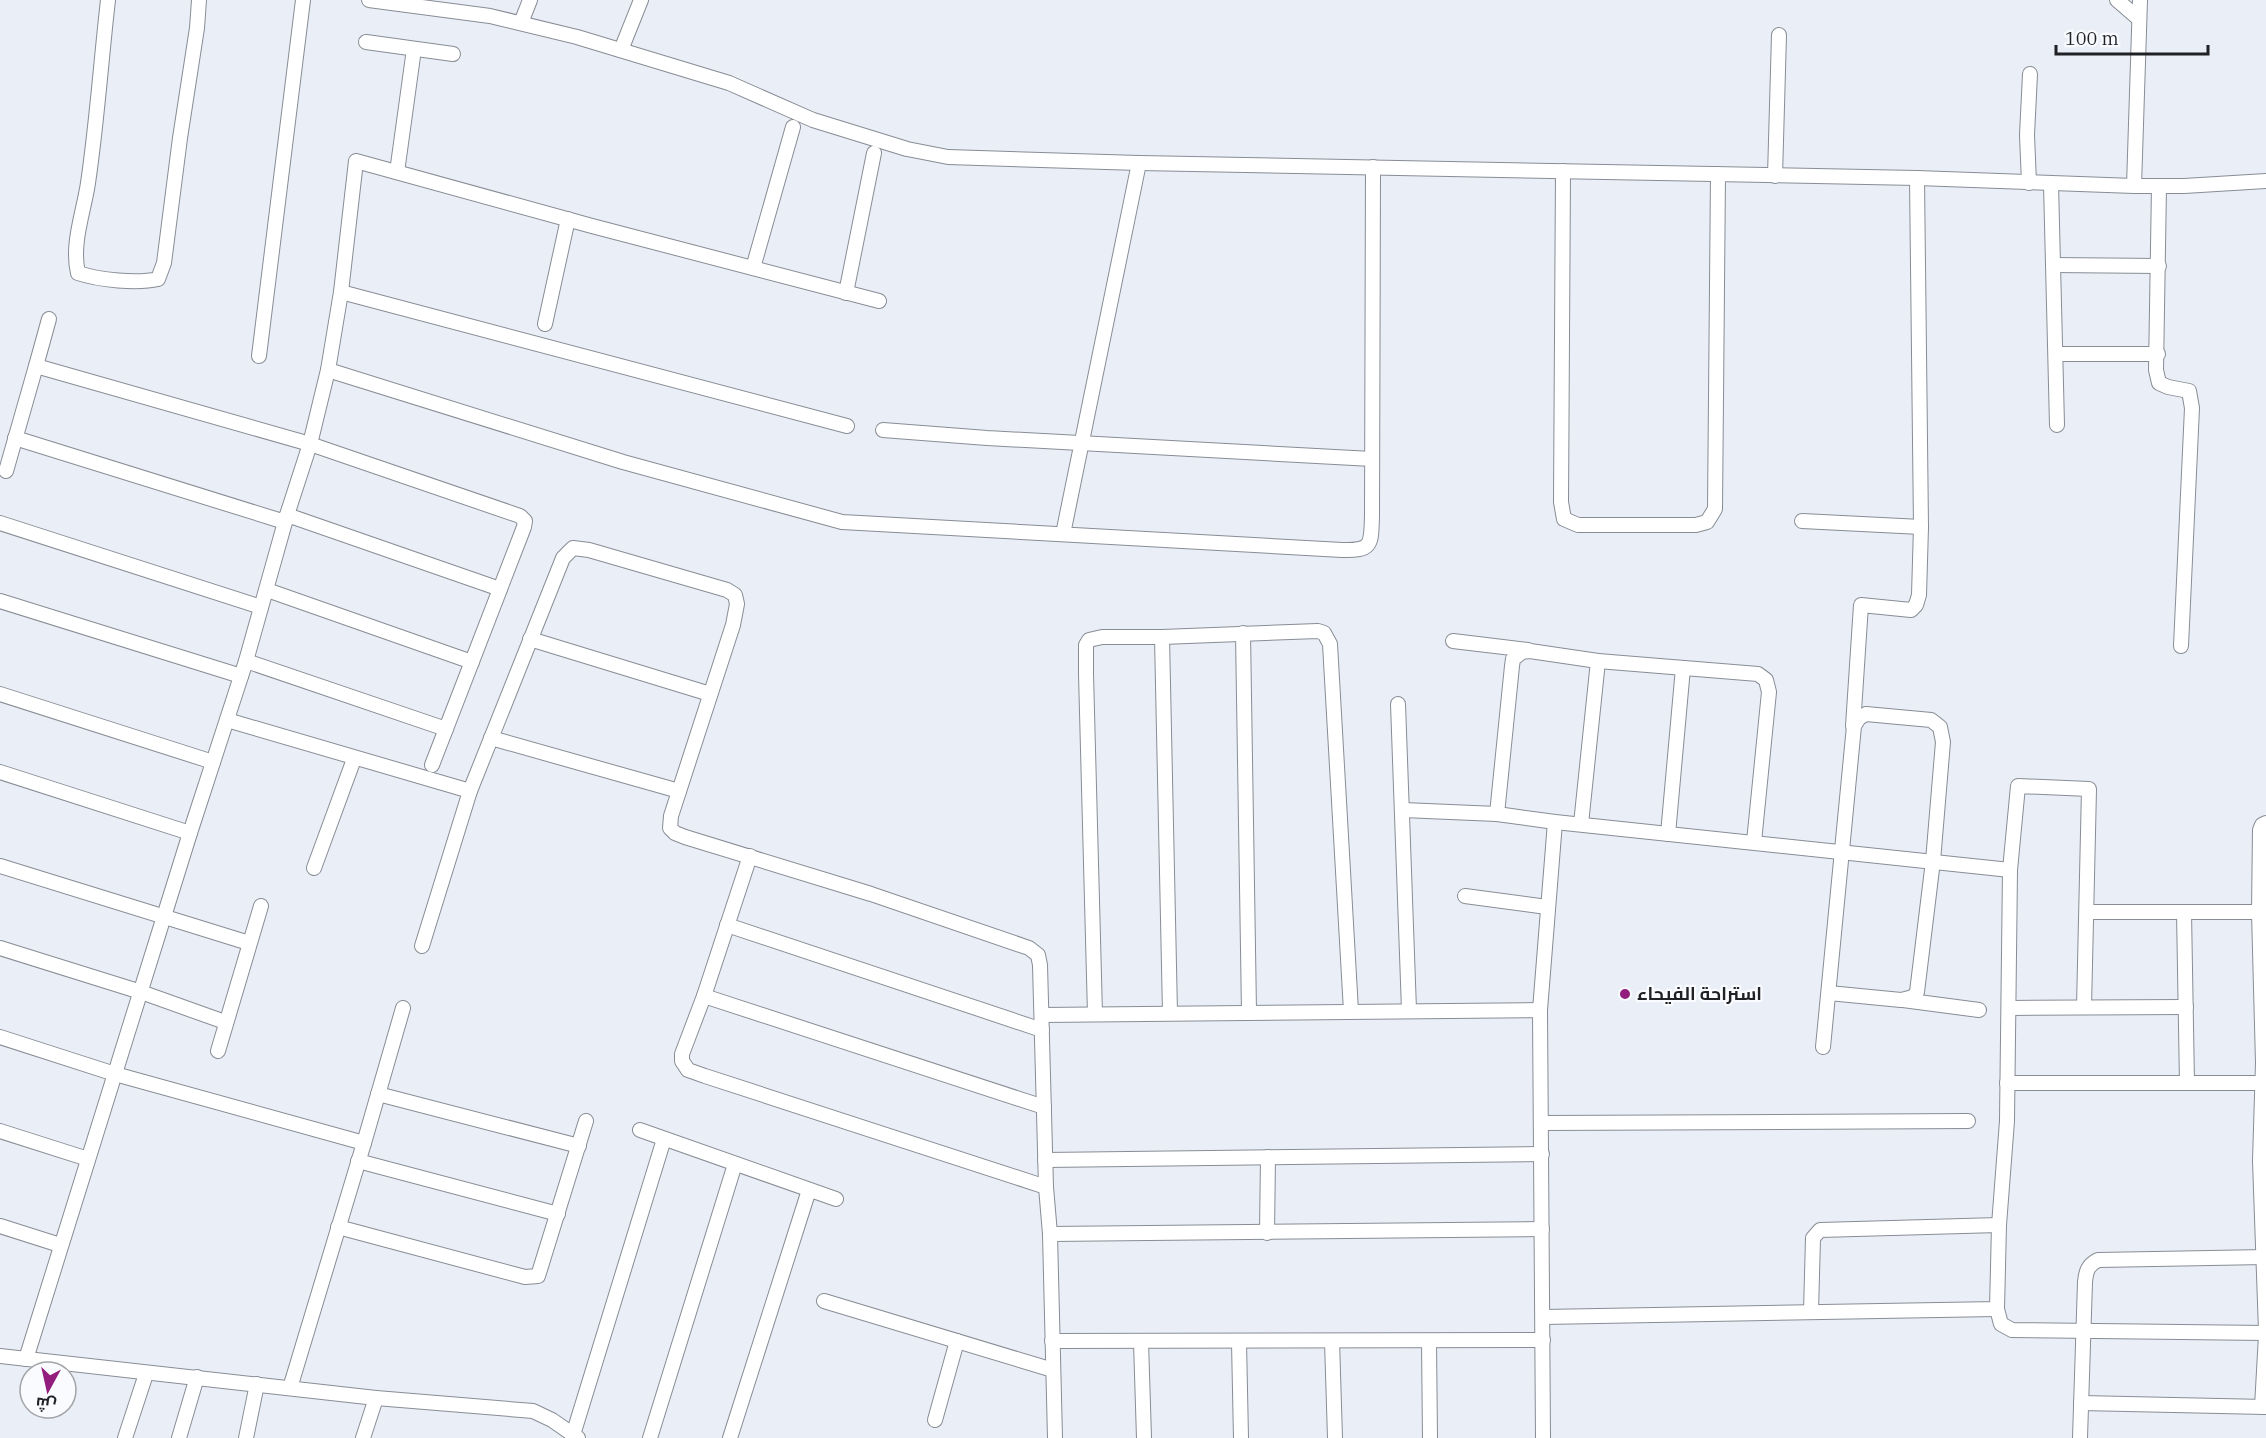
<svg xmlns="http://www.w3.org/2000/svg" width="2266" height="1438" viewBox="0 0 2266 1438" font-family="'IBM Plex Serif',Cairo,serif">
  <rect width="100%" height="100%" fill="#e9eef7"/>
  <g fill="none" stroke-linecap="round" stroke-linejoin="round">
    <g stroke="#888d95" stroke-width="16">
      <g id="minor">
        <path d="M108 0C101 61 97 122 88 183 84 211 71 244 78 273 99 280 137 284 158 279L164 263 180 138 197 28 199 0"/>
        <path d="M369 0 490 16 577 37 729 83 813 120 907 149 948 157 1139 163 1917 178 2134 186H2184L2266 181"/>
        <path d="M2117 0 2139 19"/>
        <path d="M521 23 530 0"/>
        <path d="M366 42 453 54"/>
        <path d="M621 50 641 0"/>
        <path d="M1563 171 1561 502 1564 519 1578 525H1696L1707 522 1715 509 1718 174"/>
        <path d="M397 172 414 49"/>
        <path d="M1775 176 1779 35"/>
        <path d="M2029 183 2027 135 2030 74"/>
        <path d="M2051 184 2057 425"/>
        <path d="M2134 186 2140 0"/>
        <path d="M2159 186 2156 370 2159 383 2168 387 2189 391 2192 408 2181 646"/>
        <path d="M2053 265 2159 266"/>
        <path d="M753 268 793 127"/>
        <path d="M341 292 847 426"/>
        <path d="M846 293 874 153"/>
        <path d="M545 324 568 219"/>
        <path d="M2056 354H2158"/>
        <path d="M259 356 303 0"/>
        <path d="M36 366 49 319"/>
        <path d="M328 370 623 462 842 522 1342 550C1373 551 1371 544 1372 516L1373 167"/>
        <path d="M883 430 987 438 1372 459"/>
        <path d="M15 438 285 522"/>
        <path d="M6 471 36 366 310 444 520 516 525 521 524 527 432 765"/>
        <path d="M287 515 500 589"/>
        <path d="M1802 521 1921 527"/>
        <path d="M0 523 261 607"/>
        <path d="M1063 534 1139 163"/>
        <path d="M267 590 472 662"/>
        <path d="M0 601 241 676"/>
        <path d="M1243 633 1249 1012"/>
        <path d="M1162 637 1170 1013"/>
        <path d="M530 639 710 694"/>
        <path d="M1453 641 1528 650"/>
        <path d="M246 661 446 729"/>
        <path d="M0 694 213 762"/>
        <path d="M1398 704 1409 1010"/>
        <path d="M227 720 470 791 563 558 573 548 589 550 727 590 735 595 737 604 733 625 671 816 670 828 675 833 685 837 871 894 1029 948 1038 955 1040 965 1046 1187 1050 1234 1055 1438"/>
        <path d="M1853 726 1861 605 1911 610 1916 605 1919 595 1921 527 1917 178"/>
        <path d="M491 738 679 791"/>
        <path d="M0 772 190 833"/>
        <path d="M1403 810 1497 814 1555 822 2010 870"/>
        <path d="M1497 814 1512 666 1513 659 1522 652 1530 651 1598 661 1758 674 1766 680 1769 692 1754 842"/>
        <path d="M2266 823 2262 825 2260 830 2259 912 2263 1063 2260 1161 2266 1331"/>
        <path d="M1581 824 1598 661"/>
        <path d="M1668 834 1683 668"/>
        <path d="M750 856 704 996 682 1054V1061L688 1070 705 1076 1046 1187"/>
        <path d="M0 866 249 943"/>
        <path d="M314 868 354 759"/>
        <path d="M1465 896 1547 907"/>
        <path d="M2087 912H2259"/>
        <path d="M2184 912 2187 1083"/>
        <path d="M727 925 1042 1030"/>
        <path d="M422 946 470 791"/>
        <path d="M0 948 141 992 225 1022"/>
        <path d="M704 996 1044 1107"/>
        <path d="M1903 1000 1979 1010"/>
        <path d="M2009 1008 2186 1007"/>
        <path d="M1540 1010 1555 822"/>
        <path d="M1095 1014 1086 674V645L1089 640 1102 637H1162L1318 631 1324 633 1330 644 1351 1011"/>
        <path d="M1042 1015 1540 1010 1543 1438"/>
        <path d="M0 1037 115 1074 364 1143 290 1388"/>
        <path d="M1823 1047 1854 726 1859 718 1866 714 1931 720 1940 727 1943 742 1933 861 1917 992 1913 997 1901 1000 1829 993"/>
        <path d="M218 1051 261 906"/>
        <path d="M2007 1083H2266"/>
        <path d="M378 1094 579 1146"/>
        <path d="M1542 1123 1968 1121"/>
        <path d="M640 1130 836 1199"/>
        <path d="M0 1131 88 1159"/>
        <path d="M364 1143 403 1008"/>
        <path d="M1045 1160 1542 1154"/>
        <path d="M358 1161 558 1214"/>
        <path d="M0 1226 60 1245"/>
        <path d="M338 1227 525 1277 538 1276 586 1121"/>
        <path d="M1267 1233 1268 1157"/>
        <path d="M1050 1234 1542 1229"/>
        <path d="M824 1301 1053 1370"/>
        <path d="M1997 1309 2001 1324 2012 1330 2266 1333"/>
        <path d="M1811 1312 1813 1238 1820 1230 1999 1225"/>
        <path d="M1543 1317 1997 1309 1999 1225 2007 1121 2010 870 2018 786 2089 789 2084 1007"/>
        <path d="M1052 1341 1543 1340"/>
        <path d="M1332 1341 1335 1438"/>
        <path d="M1429 1341 1430 1438"/>
        <path d="M1141 1342 1144 1438"/>
        <path d="M1239 1342 1241 1438"/>
        <path d="M0 1356 376 1398 533 1411 552 1420 578 1438"/>
        <path d="M26 1359 190 833 246 661 287 515 310 444 328 370 341 292 356 161 592 226 879 301"/>
        <path d="M2081 1403 2266 1407"/>
        <path d="M2262 1407 2266 1335"/>
        <path d="M935 1420 957 1341"/>
        <path d="M573 1435 664 1139"/>
        <path d="M125 1438 146 1374"/>
        <path d="M179 1438 197 1377"/>
        <path d="M246 1438 257 1384"/>
        <path d="M363 1438 376 1398"/>
        <path d="M650 1438 735 1164"/>
        <path d="M730 1438 809 1190"/>
        <path d="M2080 1438 2085 1282C2086 1271 2088 1265 2098 1260L2266 1257"/>
      </g>
    </g>
    <use href="#minor" stroke="#fff" stroke-width="14"/>
  </g>
  <circle fill="#921d7c" stroke="#f9fbff" stroke-width="2" cx="1625" cy="994" r="6"/>
  <g text-anchor="middle" stroke-width="4.5" stroke-linejoin="round" paint-order="stroke">
    <g font-size="18" font-weight="bold" fill="#1f2124" stroke="#f9fbff" text-anchor="start">
      <text x="1637" y="1000">استراحة الفيحاء</text>
    </g>
  </g>
  <g transform="translate(48 1390) rotate(188)"><circle r="28" fill="#f9fbff" stroke="#a2a4a7" stroke-width="1.5"/>
  <path d="M0-4.5L10 22L0 15L-10 22Z" fill="#921d7c"/>
  <text y="-9" font-size="16" font-weight="bold" text-anchor="middle" fill="#1f2124">ش</text>
  </g>
  <path d="M2056 45v9h152v-9" fill="none" stroke="#1f2124" stroke-width="3"/>
  <text x="2065" y="45" font-size="18" fill="#1f2124" stroke="#f9fbff" stroke-width="4.5" paint-order="stroke">100 m</text>
</svg>
